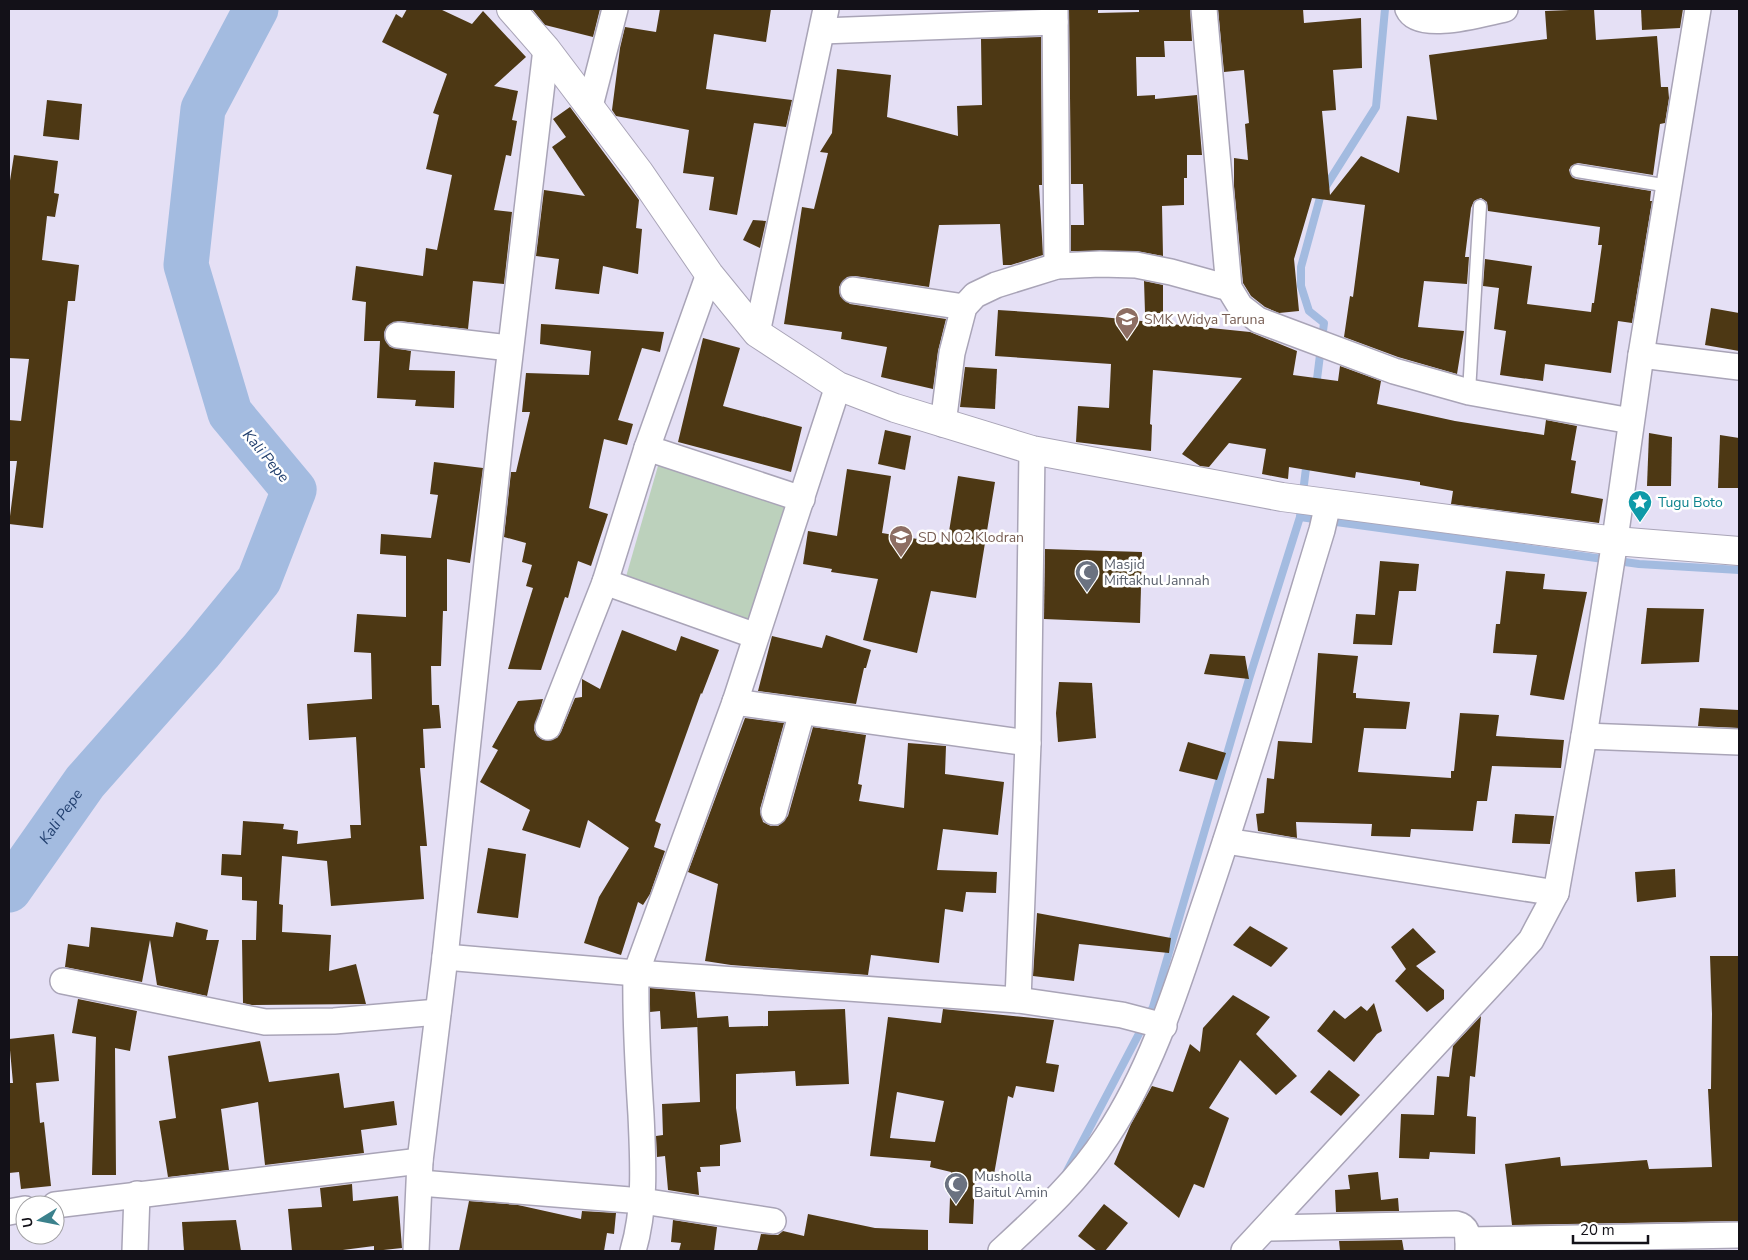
<svg xmlns="http://www.w3.org/2000/svg" width="1748" height="1260" viewBox="0 0 1748 1260" font-family="'Nunito Sans',sans-serif">
  <rect width="100%" height="100%" fill="#e5e0f5"/>
  <path fill="#bcd1bc" d="M660 459 785 505 747 627 623 587Z"/>
  <g fill="none" stroke-linecap="round" stroke-linejoin="round">
    <g stroke="#a3bbe0" stroke-width="8">
      <path d="M1316 387 1324 323 1309 311 1301 286V267L1321 194 1376 107 1385 9"/>
      <path d="M1300 517 1639 564 1739 570"/>
      <path d="M1066 1173 1153 1007 1249 679 1300 517 1307 460"/>
    </g>
    <path stroke="#a3bbe0" stroke-width="45" id="s1" d="M9 890 85 782 201 651 259 580 294 490 230 413 186 265 203 109 256 9"/>
  </g>
  <g fill="#4d3814" fill-rule="evenodd">
    <path d="M407 9H440L472 24 483 11 526 57 494 86 518 91 512 120 517 121 511 156 506 155 494 210 512 212 504 284 473 281 468 329 399 321 387 326 384 333 385 340 390 347 411 351 409 370 455 371 454 408 415 406 416 400 377 398 380 341H364L366 302 352 300 356 266 423 276 426 248 437 250 452 175 426 169 439 115 433 113 447 74 382 42 396 14 402 18Z"/>
    <path d="M532 9H600L593 37 545 25Z"/>
    <path d="M660 9H771L766 42 714 34 706 89 792 100 786 127 754 123 737 215 709 210 714 177 683 173 689 130 616 116 612 110 620 48 625 27 656 32Z"/>
    <path d="M1069 9H1098V13L1139 12V9H1190L1192 41H1164L1165 57H1136L1137 96 1155 95V99L1197 95 1202 155H1187V178H1184V205L1162 206 1163 256 1136 251H1071V225H1084L1083 184H1071Z"/>
    <path d="M1218 9H1303L1304 23 1361 18 1362 68 1333 70 1336 110 1322 111 1330 195 1361 156 1399 173 1407 116 1437 120 1429 55 1547 39 1545 11 1594 9 1596 40 1657 36 1661 87H1668L1669 98 1665 123 1660 124 1653 175 1578 163 1571 166 1569 170 1572 177 1576 179 1651 191 1650 201H1652L1632 323 1618 321 1611 373 1545 364 1543 381 1500 375 1506 331 1494 329 1499 288 1483 286 1485 259 1532 266 1527 304 1591 312 1592 303H1594L1602 245H1598L1600 227 1488 211 1487 202 1481 198 1474 201 1471 208 1465 257H1469L1467 284 1424 281 1418 327 1464 331 1457 374 1398 357 1344 337 1350 296 1353 297 1365 205 1312 198 1294 259 1299 311 1279 313 1265 307 1251 296 1243 283 1234 186V158L1248 160 1245 124 1249 123 1244 70 1224 72Z"/>
    <path d="M1641 9H1683L1680 28 1642 30Z"/>
    <path d="M1041 37 1042 185H1039L1043 255 1011 265H1003L1000 224 939 225 929 287 855 276 847 277 839 287 840 296 850 304 946 319 938 351 933 389 881 377 887 347 841 339 842 332 784 324 802 207 814 209 828 153 820 152 832 133 837 69 891 75 887 117 958 136 957 106 982 105 981 39Z"/>
    <path d="M47 100 82 104 79 140 43 136Z"/>
    <path d="M570 107 639 200 636 228 642 229 638 274 603 266 599 294 555 289 559 259 536 256 544 190 585 196 552 147 566 137 553 119Z"/>
    <path d="M14 155 58 161 54 193 59 194 55 217 47 216 42 260 79 265 75 301H68L43 528 9 524 17 461H9V420L21 421 29 359 9 358V187Z"/>
    <path d="M753 220 766 221 760 248 743 240Z"/>
    <path d="M1144 281 1163 285V313H1145Z"/>
    <path d="M1711 308 1739 313V351L1705 345Z"/>
    <path d="M998 310 1102 317 1250 332 1297 351 1293 375 1338 381 1340 366 1381 381 1377 404 1455 421 1544 435 1546 420 1577 426 1571 460 1576 461 1571 493 1603 499 1599 523 1451 504 1453 491 1420 485V482L1356 472 1355 478 1289 467 1288 479 1262 474 1266 449 1229 443 1209 467 1200 466 1182 454 1242 378 1153 370 1150 424 1152 425 1151 451 1076 442 1078 406 1109 408 1111 364 995 356Z"/>
    <path d="M541 324 664 332 660 352 642 348 618 420 633 424 627 445 604 439 589 508 608 514 591 566 578 561 568 598 565 597 541 670 508 669 533 588 526 586 532 565 522 562 526 543 504 537 511 472H516L530 412H522L526 373 589 375 591 351 540 344Z"/>
    <path d="M703 338 740 348 723 406 802 427 791 472 678 442Z"/>
    <path d="M965 367 997 369 995 409 960 407Z"/>
    <path d="M885 430 911 436 905 470 878 464Z"/>
    <path d="M1649 433 1672 437 1671 486H1647Z"/>
    <path d="M1720 435 1739 438V488H1718Z"/>
    <path d="M434 462 483 468 470 563 447 559V611H443L441 666H431L432 705H439L441 728 423 729 425 768H420L427 846H420L424 899 331 906 327 861 282 856 279 904 283 905 282 932 331 935 329 971 356 964 366 1004 252 1005 243 1003 242 940H256L257 901 242 900V877L221 875 222 854 241 855 243 821 284 824 283 829 298 831 297 844 351 838 350 825H361L356 737 309 740 307 704 372 699 371 653 354 652 357 614 406 617V556L380 554 381 534 431 538 438 495 430 494Z"/>
    <path d="M847 469 891 476 882 533 947 544 958 476 995 482 976 598 931 591 917 653 863 640 878 579 831 572 832 569 803 564 808 531 837 536Z"/>
    <path d="M1045 549 1142 552 1140 623 1044 619Z"/>
    <path d="M1380 561 1419 564 1416 591H1399L1392 645 1353 644 1356 614 1375 615Z"/>
    <path d="M1506 571 1545 574 1543 589 1587 592 1564 700 1530 695 1537 655 1493 653 1496 624H1500Z"/>
    <path d="M1647 608 1704 609 1699 662 1641 664Z"/>
    <path d="M622 630 676 651 681 636 719 650 702 694 701 693 655 821 661 824 654 847 665 851 650 894 643 905 638 902 621 955 584 943 599 897 629 848 588 820 580 848 522 830 530 810 480 782 498 750 492 747 518 701 543 699 534 730 537 736 543 740 557 738 561 732 575 698 582 697V679L600 689Z"/>
    <path d="M826 635 871 650 866 668H864L856 704 758 691 772 636 822 648Z"/>
    <path d="M1318 653 1358 656 1353 693H1356V698L1410 702 1406 729 1364 728 1358 772 1451 778V771H1454L1460 713 1499 715 1496 736 1564 740 1561 768 1492 766 1487 801H1477L1473 831 1411 829 1410 837 1371 836 1372 824 1296 822 1297 838 1258 831 1256 814 1264 813 1267 778 1274 779 1278 741 1312 743Z"/>
    <path d="M1210 654 1245 656 1249 679 1204 674Z"/>
    <path d="M1059 682 1092 683 1096 738 1058 742 1056 713Z"/>
    <path d="M1700 708 1739 710 1738 728 1698 726Z"/>
    <path d="M745 718 784 723 760 809 763 822 771 826H778L788 816 813 727 866 735 858 784 862 785 859 801 904 808 908 743 946 746 945 774 1004 782 998 835 943 829 937 870 997 872 996 893 966 892 963 912 945 909 939 963 871 955 868 975 731 965 705 961 718 884 688 872Z"/>
    <path d="M1188 742 1226 753 1217 780 1179 771Z"/>
    <path d="M1515 814 1554 816 1550 844 1512 843Z"/>
    <path d="M488 848 526 854 518 918 477 913Z"/>
    <path d="M1675 869 1676 897 1637 902 1635 872Z"/>
    <path d="M1037 913 1171 938 1169 953 1079 944 1074 981 1033 976Z"/>
    <path d="M176 922 208 930 206 940H219L207 996 157 985 150 940 142 982 65 967 68 944 89 947 91 927 173 937Z"/>
    <path d="M1250 926 1288 948 1271 967 1233 945Z"/>
    <path d="M1413 928 1436 952 1416 966 1444 990V999L1427 1012 1395 981 1406 969 1391 947Z"/>
    <path d="M1710 956H1739V1221L1512 1225 1505 1164 1560 1157 1561 1166 1647 1160 1649 1169 1712 1167 1708 1089H1711L1712 1014Z"/>
    <path d="M650 988 695 992 698 1027 661 1029 660 1011 650 1012Z"/>
    <path d="M1233 995 1270 1017 1256 1034 1297 1076 1276 1095 1240 1060 1209 1108 1229 1118 1204 1188 1194 1184 1179 1218 1114 1164 1131 1124 1152 1086 1173 1092 1190 1044 1200 1052 1203 1028Z"/>
    <path d="M78 999 137 1011 130 1051 115 1048 116 1175H92L96 1037 72 1033Z"/>
    <path d="M1374 1003 1382 1031 1377 1034 1354 1062 1317 1031 1334 1010 1345 1019 1361 1006 1367 1011Z"/>
    <path d="M845 1009 849 1084 796 1086 795 1071 736 1074V1108L741 1142 720 1145V1166L700 1167 701 1172H697L699 1195 668 1190 665 1156 657 1157 656 1136 663 1135 662 1104 700 1102 697 1018 728 1016 729 1027 768 1026V1011Z"/>
    <path d="M943 1009 1054 1020 1046 1063 1059 1065 1054 1092 1016 1086 1013 1098 1008 1096 993 1180 975 1177 973 1224 949 1223 951 1172 930 1167 931 1161 870 1156 888 1017 941 1023ZM897 1092 944 1101 935 1142 890 1138Z"/>
    <path d="M1481 1016 1475 1077 1470 1076 1467 1116 1476 1117 1475 1154 1430 1152 1429 1159 1399 1158 1401 1114 1434 1115 1437 1076 1449 1077 1453 1046Z"/>
    <path d="M54 1034 59 1081 36 1083 40 1123 44 1122 51 1186 21 1189 19 1172 9 1173V1083H13L9 1039Z"/>
    <path d="M260 1041 269 1082 339 1073 344 1108 394 1101 397 1125 361 1130 364 1153 265 1165 258 1102 221 1109 229 1170 168 1177 159 1121 176 1118 168 1056Z"/>
    <path d="M1329 1070 1360 1095 1341 1116 1310 1092Z"/>
    <path d="M1378 1172 1381 1200 1398 1198 1399 1211 1336 1212 1335 1190 1350 1189 1348 1175Z"/>
    <path d="M352 1184 353 1201 398 1196 402 1248 374 1251V1246L335 1251H292L288 1209 322 1207 320 1188Z"/>
    <path d="M469 1201 518 1205 581 1219 582 1211 616 1213 614 1234 607 1233 604 1251H459Z"/>
    <path d="M1104 1204 1128 1223 1105 1251H1097L1078 1236Z"/>
    <path d="M808 1214 875 1228 928 1230V1251H757L761 1234 778 1235 783 1231 804 1236Z"/>
    <path d="M236 1220 241 1251H184L182 1222Z"/>
    <path d="M673 1220 717 1227 714 1251H679L681 1243 671 1242Z"/>
    <path d="M1402 1240 1404 1251H1340L1339 1241Z"/>
  </g>
  <g fill="none" stroke-linecap="round" stroke-linejoin="round">
    <g stroke="#a9a4b7" stroke-width="15">
      <g id="service">
        <path d="M1577 171 1669 186"/>
        <path d="M1469 392 1480 206"/>
      </g>
    </g>
    <g stroke="#a9a4b7" stroke-width="28">
      <g id="minor">
        <path d="M1055 9 1057 266"/>
        <path d="M1204 9 1229 288"/>
        <path d="M1408 9C1419 33 1484 13 1505 9"/>
        <path d="M822 31 1055 22"/>
        <path d="M590 106 615 9"/>
        <path d="M853 290 964 307"/>
        <path d="M757 333 826 9"/>
        <path d="M398 335 510 348"/>
        <path d="M1641 355 1739 367"/>
        <path d="M943 424 952 353 964 307 975 295 996 285 1057 266 1100 264 1136 265 1171 272 1229 288 1240 306 1258 320 1394 371 1469 392 1631 421"/>
        <path d="M647 448 802 499"/>
        <path d="M605 582 756 636"/>
        <path d="M735 702 1028 743"/>
        <path d="M548 727 605 582 647 448 709 274"/>
        <path d="M1584 736 1739 742"/>
        <path d="M774 812 802 712"/>
        <path d="M1226 841 1556 893"/>
        <path d="M445 957 636 973 1018 1000 1122 1015 1164 1026"/>
        <path d="M63 981 265 1022 334 1021 438 1012"/>
        <path d="M1018 1000 1028 743 1032 450"/>
        <path d="M420 1183 642 1201 773 1221"/>
        <path d="M55 1205 420 1161"/>
        <path d="M9 1212 25 1209"/>
        <path d="M1267 1228 1456 1224C1470 1227 1468 1239 1468 1251"/>
        <path d="M1468 1240 1739 1235"/>
        <path d="M135 1251 137 1194"/>
        <path d="M416 1251 420 1161 445 957 501 431 546 49"/>
        <path d="M633 1251C646 1207 643 1160 641 1115 638 1068 635 1020 636 973L735 702 838 386"/>
        <path d="M1001 1251C1039 1216 1078 1181 1107 1136 1154 1065 1178 983 1205 903 1247 780 1284 655 1322 530L1328 504"/>
        <path d="M1244 1251 1506 968 1531 940 1556 893 1584 736 1613 553 1641 355 1698 9"/>
      </g>
    </g>
    <g stroke="#a9a4b7" stroke-width="30">
      <path id="secondary" d="M511 9 546 49 639 172 709 274 757 333 838 386 895 408 1032 450 1282 497 1615 541 1739 551"/>
    </g>
    <use href="#service" stroke="#fff" stroke-width="12"/>
    <use href="#minor" stroke="#fff" stroke-width="25"/>
    <use href="#secondary" stroke="#fff" stroke-width="28"/>
  </g>
  <defs>
    <g id="school-pin" transform="scale(1.25)"><path d="M0 17L-7.5 6A9.5 9.5 0 1 1 7.5 6Z" fill="#8d6e63" stroke="#fff"/><path d="M0-5L7-2L0 1L-7-2ZM-4 1L0 2.5L4 1V4Q0 6-4 4Z" fill="#fff"/></g>
    <g id="sight-pin" transform="scale(1.25)"><path d="M0 17L-7.5 6A9.5 9.5 0 1 1 7.5 6Z" fill="#0f9aa8" stroke="#fff"/><path d="M0-6L1.8-2.2L6-1.7L2.9 1.2L3.7 5.4L0 3.3L-3.7 5.4L-2.9 1.2L-6-1.7L-1.8-2.2Z" fill="#fff"/></g>
    <g id="mosque-pin" transform="scale(1.25)"><path d="M0 17L-7.5 6A9.5 9.5 0 1 1 7.5 6Z" fill="#6b7280" stroke="#fff"/><path d="M3.5-4.9A6 6 0 1 0 3.5 4.9A5 5 0 1 1 3.5-4.9Z" fill="#fff"/></g>
  </defs>
  <g fill-rule="evenodd">
    <use href="#school-pin" x="1127" y="319"/>
    <use href="#sight-pin" x="1640" y="502"/>
    <use href="#school-pin" x="901" y="537"/>
    <use href="#mosque-pin" x="1087" y="572"/>
    <use href="#mosque-pin" x="956" y="1184"/>
  </g>
  <g text-anchor="middle" stroke-width="5" stroke-linejoin="round" paint-order="stroke">
    <g font-size="14" fill="#785e54" stroke="#fff" text-anchor="start">
      <text x="1144" y="324">SMK Widya Taruna</text>
      <text x="918" y="542">SD N 02 Klodran</text>
    </g>
    <g font-size="14" fill="#0d838f" stroke="#fff" text-anchor="start">
      <text x="1658" y="507">Tugu Boto</text>
    </g>
    <g font-size="14" fill="#5b616d" stroke="#fff" text-anchor="start">
      <text x="1104" y="569">Masjid<tspan x="1104" dy="16">Miftakhul Jannah</tspan></text>
      <text x="974" y="1181">Musholla<tspan x="974" dy="16">Baitul Amin</tspan></text>
    </g>
    <g font-size="15" font-style="italic" fill="#213f6e" stroke="#fff">
      <text transform="translate(266 456) rotate(50)" y="5">Kali Pepe</text>
      <text dy="5" stroke="none"><textPath href="#s1" startOffset="90">Kali Pepe</textPath></text>
    </g>
  </g>
  <rect width="1748" height="1260" fill="none" stroke="#131118" stroke-width="20"/>
  <g transform="translate(40 1220) rotate(260)"><circle r="24" fill="#ffffff" stroke="#a1a0a3"/>
  <path d="M0-4L9 19L0 12L-9 19Z" fill="#3b818c"/>
  <text y="-8" font-size="14" font-weight="bold" text-anchor="middle" fill="#131118">U</text>
  </g>
  <path d="M1573 1235v8h75v-8" fill="none" stroke="#131118" stroke-width="2.5"/>
  <text x="1580" y="1235" font-size="15" fill="#131118" stroke="#ffffff" stroke-width="4" paint-order="stroke">20 m</text>
</svg>
